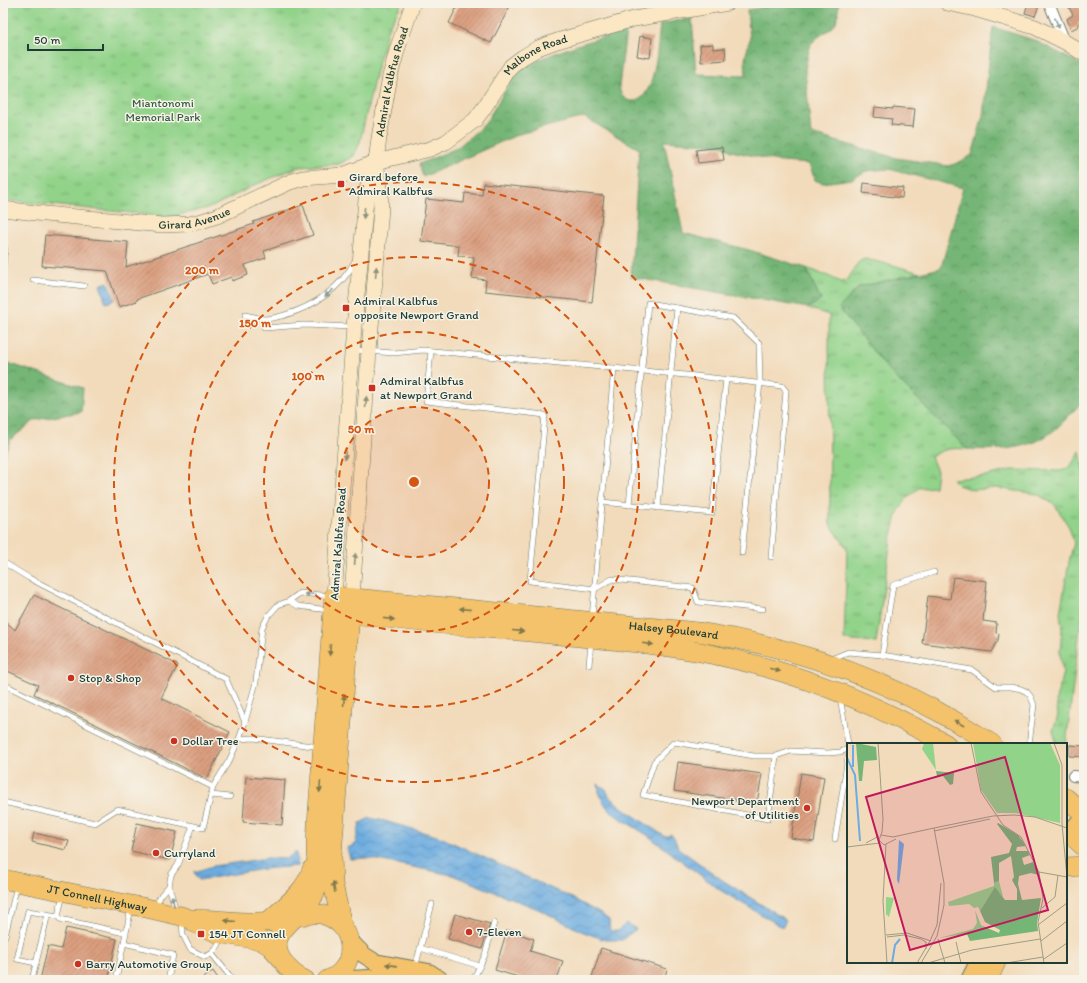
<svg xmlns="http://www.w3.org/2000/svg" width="1087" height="983" viewBox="0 0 1087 983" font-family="Itim,sans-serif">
  <defs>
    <pattern id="grass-tufts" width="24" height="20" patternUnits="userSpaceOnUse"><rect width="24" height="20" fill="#92d38a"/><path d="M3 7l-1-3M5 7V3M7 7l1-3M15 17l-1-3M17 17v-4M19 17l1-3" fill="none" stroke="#77ac72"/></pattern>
    <pattern id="forest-crowns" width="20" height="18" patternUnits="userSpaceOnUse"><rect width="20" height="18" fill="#75b576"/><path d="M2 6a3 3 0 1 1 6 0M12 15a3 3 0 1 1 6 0" fill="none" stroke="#5f9462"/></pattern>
    <pattern id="water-waves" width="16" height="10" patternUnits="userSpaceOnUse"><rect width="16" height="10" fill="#6cace0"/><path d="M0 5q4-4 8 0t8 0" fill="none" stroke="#588db6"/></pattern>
    <pattern id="building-hatch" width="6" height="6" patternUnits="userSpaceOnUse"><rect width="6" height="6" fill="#db9e7f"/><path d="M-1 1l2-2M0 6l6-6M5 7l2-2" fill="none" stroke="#b18269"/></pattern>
  </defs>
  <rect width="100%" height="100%" fill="#f7f3e8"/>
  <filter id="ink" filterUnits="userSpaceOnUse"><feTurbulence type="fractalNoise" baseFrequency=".025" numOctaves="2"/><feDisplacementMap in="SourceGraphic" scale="8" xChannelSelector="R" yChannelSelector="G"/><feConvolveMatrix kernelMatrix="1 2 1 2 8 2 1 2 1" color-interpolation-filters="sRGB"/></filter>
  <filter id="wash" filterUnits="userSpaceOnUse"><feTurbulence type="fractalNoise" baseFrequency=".012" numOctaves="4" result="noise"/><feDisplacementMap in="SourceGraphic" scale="16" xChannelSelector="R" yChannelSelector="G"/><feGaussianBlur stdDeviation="0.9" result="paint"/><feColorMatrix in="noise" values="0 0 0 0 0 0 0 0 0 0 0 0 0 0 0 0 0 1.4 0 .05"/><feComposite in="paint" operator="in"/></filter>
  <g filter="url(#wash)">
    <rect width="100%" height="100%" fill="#f2dbbb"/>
    <g fill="url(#grass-tufts)" stroke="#58885f">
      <path d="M3 3H402L388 28 375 75 360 142 354 156 339 164 298 167 257 184 212 207 170 217 3 200Z"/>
      <path d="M865 259 893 265 920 273 859 287 889 371 967 449C951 448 944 448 931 457L937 471 935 487 919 488 907 498 898 512 891 539 876 643 844 640 847 548 830 524 829 315 808 308 821 300 806 268 828 276 841 282C851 280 851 272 857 264 859 261 862 260 865 259Z"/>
      <path d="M1080 451 1084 475V608L1080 627 1066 745 1057 744 1053 731 1058 715 1056 700 1063 672 1060 653 1062 628 1060 613 1070 557 1074 543 1069 527 1055 505 1037 494 996 488 973 490 958 485 952 479 986 476 1011 470 1061 471 1070 467Z"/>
    </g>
    <g fill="url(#forest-crowns)" stroke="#4a7955">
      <path d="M790 3H839L838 14 836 22 832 28 818 37 810 45 805 69 811 134 896 158 937 164 948 166 958 163 972 155 983 116 993 27 1034 40 1084 66V400C1071 413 1059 429 1043 438 1020 451 992 450 967 449L889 371 839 308 859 287 941 268 963 188 889 169 866 171 852 179 822 183 815 180 809 164 782 162 731 151 723 145 664 141 683 233 749 250 806 268 821 300 808 308 631 277 639 149 584 117 519 134 423 177 419 164 457 148 485 124 513 77 523 68 537 60 577 45 626 30 619 86C620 93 623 100 631 101 656 105 658 40 660 24L692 18 696 74 746 76 745 58 750 39 747 10Z"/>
      <path d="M8 363 83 388 81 412 35 420 10 440 3 459V375Z"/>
    </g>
    <g fill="url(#water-waves)" stroke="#46748a">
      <path d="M108 282 115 300 106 303 100 285Z"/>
      <path d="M598 784 606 789 609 796 624 809 664 836H668L670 834 674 837 678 848 724 881 786 920 782 927 720 890 647 835 618 817 609 810 603 801 599 792Z"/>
      <path d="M370 818 385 821 440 837 574 899 601 914 609 920 610 931H618L626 923 636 929 622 940H605L581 931 538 909 452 875 368 858 350 859 347 848 355 845 360 823Z"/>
      <path d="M296 852 298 866 264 869 199 880 194 872 213 866 268 858 286 859Z"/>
    </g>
    <g id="blocks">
      <g fill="url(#building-hatch)">
        <path d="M459 3H504L510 6 491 43 449 23Z"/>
        <path d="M1028 3H1040L1035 16 1025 13Z"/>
        <path d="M1067 3H1079L1082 11 1084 10V21L1078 24 1079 26 1071 30 1067 19 1073 15Z"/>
        <path d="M640 36 652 38 650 58 637 56Z"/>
        <path d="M713 44V49L725 48 726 60 701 62 700 45Z"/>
        <path d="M875 107 893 109V107L915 109 913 127 891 125 892 119 874 117Z"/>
        <path d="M722 147 724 160 698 163 696 150Z"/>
        <path d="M483 183 604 196 592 302 485 291 486 280 472 278 474 257 458 256 459 246 421 241 426 199 464 203 465 193 482 195Z"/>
        <path d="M864 183 903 188 902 198 863 193Z"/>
        <path d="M303 205 313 235 264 251 266 258 245 265 248 275 232 281 231 277 212 284 208 274 137 299V301L119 307 107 271 42 266 45 235 128 242 126 267 254 224 253 222Z"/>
        <path d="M953 577 987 581 983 621 997 623 996 633 999 634 998 640 991 652 922 643 928 596 950 599Z"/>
        <path d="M34 595 178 665 161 698 230 732 207 779 34 694 38 685 3 669V619L15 630Z"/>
        <path d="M1069 745 1084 746V757L1069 756Z"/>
        <path d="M678 762 762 774 757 803 674 791Z"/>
        <path d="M801 773 824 777 814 842 791 838Z"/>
        <path d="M246 777 285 780 282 825 243 822Z"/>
        <path d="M137 823 177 832 170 860 131 851Z"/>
        <path d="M34 833 69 841 66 850 32 842Z"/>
        <path d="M455 914 490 924 482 949 448 939Z"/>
        <path d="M66 928 117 939 108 980H40L48 946 61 949Z"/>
        <path d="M507 930 534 939 530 951 563 961 557 980H528L495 970Z"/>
        <path d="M601 948 667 969 664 980H591Z"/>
        <path d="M213 971 219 980H201Z"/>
      </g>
    </g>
  </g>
  <g filter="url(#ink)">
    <use href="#blocks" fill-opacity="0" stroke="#697463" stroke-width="1"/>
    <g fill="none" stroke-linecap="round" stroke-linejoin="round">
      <g stroke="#697463" stroke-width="6">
        <g id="lane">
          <path d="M3 246 5 249 3 266"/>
          <path d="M33 280 84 286"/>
          <path d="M245 315C251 316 257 318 264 319 271 319 278 317 285 315 315 306 341 288 355 261"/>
          <path d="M264 328 304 325 353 327"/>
          <path d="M353 350 394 353 423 350 696 376 782 386 786 391 771 557"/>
          <path d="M431 351 426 401 545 415 530 581 595 589 612 579 693 588 698 602 763 609"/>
          <path d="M602 502 712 513 726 379"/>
          <path d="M629 505 648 303 677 308"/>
          <path d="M658 508 677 308 733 318 759 343 760 383 742 553"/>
          <path d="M3 562 29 578 226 679 245 722 239 739"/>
          <path d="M289 601 298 606 328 610"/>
          <path d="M592 618 614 368"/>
          <path d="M882 655 893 585 934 572"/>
          <path d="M831 659 848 652 882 655 972 670 996 687H1011L1021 689 1027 692 1031 697 1034 705 1029 744"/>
          <path d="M589 665 591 642"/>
          <path d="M3 684 213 787"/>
          <path d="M840 697 848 744"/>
          <path d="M245 722 256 682 262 628 268 616 278 605 289 601 300 593 331 596"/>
          <path d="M776 756 768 819 643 795 654 762 674 742 754 756H776L791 751 828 753 840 752 848 749"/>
          <path d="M211 795 230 797"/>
          <path d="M3 802 95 823 117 809 203 828 213 787 230 759 239 739 253 738 320 747"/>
          <path d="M835 839 848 757"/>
          <path d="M63 894 58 916 60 919 120 932H124L127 928 131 908"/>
          <path d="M155 907 161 895 169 886"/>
          <path d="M176 911 169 886 171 875 178 865 193 826"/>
          <path d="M48 914 36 963 17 959 28 911 58 916"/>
          <path d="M182 920 183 935 190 949 205 957C215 953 218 947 222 937"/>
          <path d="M3 938 5 936 17 885"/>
          <path d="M124 943 173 955 168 980"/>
          <path d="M420 948 480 966"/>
          <path d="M212 954 233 980"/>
          <path d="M415 968 432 904"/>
          <path d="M32 980 36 963"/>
          <path d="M116 980 127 928"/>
          <path d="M473 980 485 955 494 923"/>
        </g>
      </g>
      <g stroke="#697463" stroke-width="12">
        <g id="street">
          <path d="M1049 3 1065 42"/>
          <path d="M1073 776 1084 777"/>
        </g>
      </g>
      <g stroke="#697463" stroke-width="16">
        <g id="secondary">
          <path d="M947 3 975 9 1035 27 1065 42 1084 54"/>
          <path id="s1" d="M3 209 45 214 162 225 189 224 202 221 217 216 290 182 303 178 343 175 376 162 430 149 446 142 475 120 484 108 511 66 523 57 538 48 557 41 634 19 728 3"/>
          <path id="s2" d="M334 596 354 327 367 189 376 162 379 138 390 76 398 47 413 3"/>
          <path d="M352 598 369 351 381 208 380 186 376 163"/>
        </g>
      </g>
      <g stroke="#697463" stroke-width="18">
        <g id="primary">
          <path d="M1066 836 1084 816"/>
          <path d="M350 941 364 955 375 962 429 972 441 980"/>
          <path d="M332 978C357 981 383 974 409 980"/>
          <path d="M969 980 978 962"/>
        </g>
      </g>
      <g stroke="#697463" stroke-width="20">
        <g id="highway">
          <path d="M333 611C414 624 497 628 580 637 620 641 660 644 700 652 786 668 869 700 946 744"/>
          <path d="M1066 798 1084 814"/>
          <path d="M1066 830 1084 847"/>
          <path d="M1066 867 1084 866"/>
          <path id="s3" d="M3 879C49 889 96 898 142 907 155 910 168 913 181 916 184 917 188 919 192 919 200 920 208 919 216 920 242 922 266 924 291 918 303 916 315 911 327 916 357 927 358 970 327 980"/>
          <path d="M268 922C285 905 306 892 312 869"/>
          <path d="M195 923 217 933 260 940 270 946 279 956"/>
          <path d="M342 925 333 884 332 856 351 601"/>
          <path id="s4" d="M305 980C295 976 288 969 282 960 266 935 294 921 307 905 313 899 317 890 318 881 320 870 316 861 316 851 316 838 317 824 318 811 323 740 328 668 334 596L698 632C804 648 903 685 992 744"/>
          <path d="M988 980 996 962"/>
        </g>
      </g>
      <use href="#lane" stroke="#fff" stroke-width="5"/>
      <use href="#street" stroke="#fff" stroke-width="10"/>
      <use href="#secondary" stroke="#fbe7c3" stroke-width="15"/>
      <use href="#primary" stroke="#f4c26a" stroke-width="16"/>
      <use href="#highway" stroke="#f4c26a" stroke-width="19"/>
    </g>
    <defs><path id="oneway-solid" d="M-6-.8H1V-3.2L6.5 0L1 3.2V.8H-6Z"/></defs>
    <g fill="#8f9e9a">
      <use href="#oneway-solid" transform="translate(1057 23) rotate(68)"/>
      <use href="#oneway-solid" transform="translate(329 293) rotate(140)"/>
      <use href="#oneway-solid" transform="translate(310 594) rotate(-177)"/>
      <use href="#oneway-solid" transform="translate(173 901) rotate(-104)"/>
    </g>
    <g fill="#8d927c">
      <use href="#oneway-solid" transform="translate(364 213) rotate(96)"/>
      <use href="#oneway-solid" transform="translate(376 272) rotate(-85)"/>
      <use href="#oneway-solid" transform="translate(366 402) rotate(-86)"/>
      <use href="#oneway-solid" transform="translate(345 454) rotate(94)"/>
      <use href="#oneway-solid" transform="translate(355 559) rotate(-86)"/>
    </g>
    <g fill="#7f794c">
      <use href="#oneway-solid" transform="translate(465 609) rotate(-175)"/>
      <use href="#oneway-solid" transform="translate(389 619) rotate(6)"/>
      <use href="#oneway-solid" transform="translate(518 631) rotate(5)"/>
      <use href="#oneway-solid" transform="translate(648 644) rotate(7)"/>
      <use href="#oneway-solid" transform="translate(330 650) rotate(94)"/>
      <use href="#oneway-solid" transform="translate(775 670) rotate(16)"/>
      <use href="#oneway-solid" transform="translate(344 700) rotate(-86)"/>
      <use href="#oneway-solid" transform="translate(959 723) rotate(-150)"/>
      <use href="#oneway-solid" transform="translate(320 787) rotate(94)"/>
      <use href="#oneway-solid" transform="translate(334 887) rotate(-99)"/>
      <use href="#oneway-solid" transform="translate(230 921) rotate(-174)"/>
      <use href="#oneway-solid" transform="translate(391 965) rotate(-172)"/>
    </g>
  </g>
  <circle cx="414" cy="482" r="75" fill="#d45610" fill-opacity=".12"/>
  <g fill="none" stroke="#d45610" stroke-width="2" stroke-dasharray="7 5">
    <circle cx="414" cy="482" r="75"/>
    <circle cx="414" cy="482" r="150"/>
    <circle cx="414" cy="482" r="225"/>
    <circle cx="414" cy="482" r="300"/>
  </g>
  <g fill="#c8321e" stroke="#f7f3e8" stroke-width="1.5">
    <rect x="337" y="180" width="8" height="8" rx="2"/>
    <rect x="342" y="304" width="8" height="8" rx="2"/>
    <rect x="368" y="384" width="8" height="8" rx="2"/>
    <circle cx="71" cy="678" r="4"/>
    <circle cx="174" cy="741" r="4"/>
    <circle cx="807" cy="808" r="4"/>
    <circle cx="156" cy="853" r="4"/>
    <circle cx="469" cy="932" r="4"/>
    <rect x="197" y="930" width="8" height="8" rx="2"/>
    <circle cx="78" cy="964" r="4"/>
  </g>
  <g text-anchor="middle" stroke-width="3" stroke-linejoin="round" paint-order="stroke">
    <g font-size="12" fill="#1f3d34" stroke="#f7f3e8">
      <text dy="4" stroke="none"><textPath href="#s1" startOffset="587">Malbone Road</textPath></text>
      <text dy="4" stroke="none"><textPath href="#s2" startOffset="519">Admiral Kalbfus Road</textPath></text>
      <text dy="4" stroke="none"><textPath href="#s1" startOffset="193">Girard Avenue</textPath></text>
      <text transform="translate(338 544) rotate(-86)" y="4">Admiral Kalbfus Road</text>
      <text dy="4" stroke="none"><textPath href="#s4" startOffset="752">Halsey Boulevard</textPath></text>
      <text dy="4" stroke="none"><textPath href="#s3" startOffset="96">JT Connell Highway</textPath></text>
    </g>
    <g font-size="12" fill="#365b45" stroke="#f7f3e8">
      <text x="163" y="107">Miantonomi<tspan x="163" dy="14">Memorial Park</tspan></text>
    </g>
    <g font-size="12" fill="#1f3d34" stroke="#f7f3e8" text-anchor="start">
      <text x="349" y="181">Girard before<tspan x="349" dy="14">Admiral Kalbfus</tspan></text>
      <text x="354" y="305">Admiral Kalbfus<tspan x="354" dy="14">opposite Newport Grand</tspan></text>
      <text x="380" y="385">Admiral Kalbfus<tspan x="380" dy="14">at Newport Grand</tspan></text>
      <text x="79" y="682">Stop &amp; Shop</text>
      <text x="182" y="745">Dollar Tree</text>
      <text x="799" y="805" text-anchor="end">Newport Department<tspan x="799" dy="14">of Utilities</tspan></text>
      <text x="164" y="857">Curryland</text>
      <text x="477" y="936">7-Eleven</text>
      <text x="209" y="938">154 JT Connell</text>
      <text x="86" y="968">Barry Automotive Group</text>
    </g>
  </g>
  <g transform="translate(847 743)">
    <rect width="220" height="220" fill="#f2dbbb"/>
    <path d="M77 0H86L89 27 75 6ZM126 0H203L213 22V80L169 70H150L134 47ZM152 138 156 154 148 145 133 168 131 164 127 165 122 161 102 163 101 159 147 143V140ZM39 154 47 155 42 174 39 171ZM128 167 134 182 138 184 125 190 92 195 126 186 130 180Z" fill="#92d38a"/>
    <path d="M9 0 29 4 30 17 17 18 15 38H12ZM89 28 107 30 106 41 103 42 96 33H90ZM151 80 171 92 179 103 170 104 169 108H181L183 112 175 115 177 122 186 119 190 128 192 132 184 130 172 133 171 141 175 157 194 155 190 180 191 188 123 198 120 191 138 184 152 190 153 187 138 179 133 168 148 144 158 157H170V146L165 137 167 134 164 113 152 120V138L147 140 144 114 162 110 165 101 150 81Z" fill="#75b576"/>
    <path d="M52 97 57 101 52 141 50 137Z" fill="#6cace0"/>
    <path fill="none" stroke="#6cace0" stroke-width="2" d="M6 2V24M0 15 8 32 13 98M45 220 48 202 53 196"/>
    <path fill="none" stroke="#9e9c85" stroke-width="1" d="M31 0 36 76 35 89 32 97 37 102 49 96M124 0 134 49 156 82 174 94 192 129 196 156 191 179 197 220M207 0 215 22V81L220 134M87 85 146 73 167 72 188 74 220 85M87 88 143 76M34 92 46 94 87 85 97 140V162L90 193 74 220M19 100 32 93M39 101 36 158 40 220M0 104 33 100M192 129 220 134M195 165 208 154 211 132M191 182 220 160M39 192 60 190 84 198M40 194 57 192 74 196 79 199V206M91 196 98 220M194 198 220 178M109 199 114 220M197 216 220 200M70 220 83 198 90 182 94 140M81 220 125 207 193 196M159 220 196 214"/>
    <path fill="#c2185b" fill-opacity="0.15" stroke="#c2185b" stroke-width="2" d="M158 14 201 167 63 207 19 54Z"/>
    <rect width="220" height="220" fill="none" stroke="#1f3d34" stroke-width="2"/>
  </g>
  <circle cx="414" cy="482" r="6" fill="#d45610" stroke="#f7f3e8" stroke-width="2"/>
  <g font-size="12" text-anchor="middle" font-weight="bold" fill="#d45610" stroke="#f7f3e8" stroke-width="3" stroke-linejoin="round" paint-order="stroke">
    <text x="202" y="274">200 m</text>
    <text x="255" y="327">150 m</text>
    <text x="308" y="380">100 m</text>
    <text x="361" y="433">50 m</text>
  </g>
  <rect width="1087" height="983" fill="none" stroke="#f7f3e8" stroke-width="16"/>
  <path d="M28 44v6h75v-6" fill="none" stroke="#1f3d34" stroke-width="2"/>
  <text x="34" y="44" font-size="12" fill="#1f3d34" stroke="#f7f3e8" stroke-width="3" paint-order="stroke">50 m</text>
</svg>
